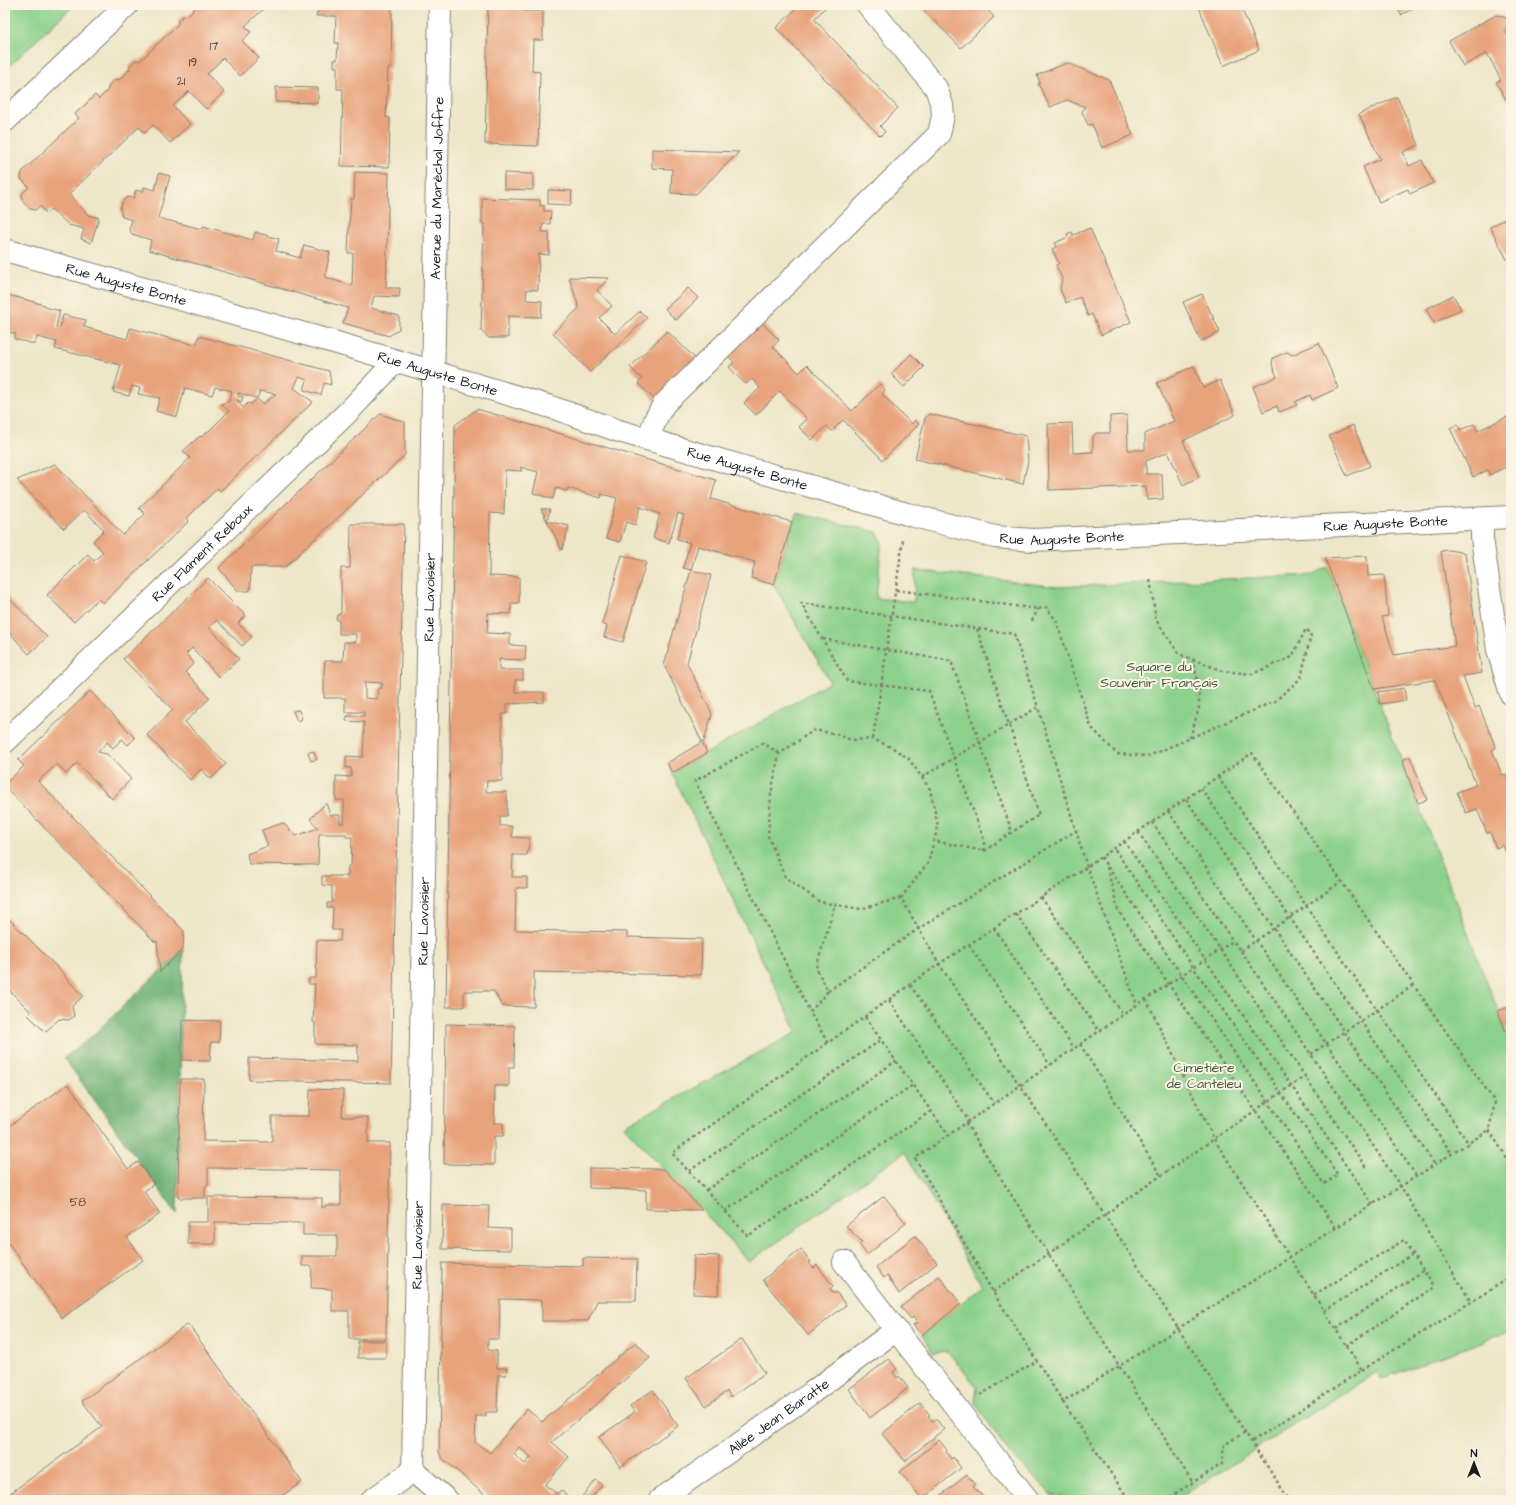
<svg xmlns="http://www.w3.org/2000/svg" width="1516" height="1505" viewBox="0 0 1516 1505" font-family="'Architects Daughter',sans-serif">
  <rect width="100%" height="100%" fill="#fcf5e5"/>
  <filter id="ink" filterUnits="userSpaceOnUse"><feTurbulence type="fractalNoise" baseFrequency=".025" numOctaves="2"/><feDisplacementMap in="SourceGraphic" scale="8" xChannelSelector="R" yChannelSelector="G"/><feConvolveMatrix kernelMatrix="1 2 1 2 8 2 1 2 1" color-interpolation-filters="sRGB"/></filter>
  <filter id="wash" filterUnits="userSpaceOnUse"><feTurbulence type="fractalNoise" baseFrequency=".012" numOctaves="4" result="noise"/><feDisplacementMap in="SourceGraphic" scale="16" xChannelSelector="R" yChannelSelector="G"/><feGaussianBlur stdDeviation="0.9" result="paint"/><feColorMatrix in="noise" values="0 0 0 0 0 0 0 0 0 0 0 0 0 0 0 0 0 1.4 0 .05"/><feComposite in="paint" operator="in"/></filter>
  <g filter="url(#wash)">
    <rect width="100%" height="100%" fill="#ede6c8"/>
    <g fill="#8cd18b" stroke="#547654">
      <path d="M5 5H74L5 70Z"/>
      <path d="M796 513 877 532 882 541 876 598 914 602 915 570 1058 587 1311 575 1327 567 1511 1045V1331L1381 1379 1377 1372 1176 1500H1069L1066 1497 1051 1494 1009 1453 975 1403 977 1387 947 1351 933 1353 922 1335 982 1286 905 1152 749 1262 624 1126 797 1032 672 773 830 682 774 585Z"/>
    </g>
    <path fill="#71b377" stroke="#46684a" d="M183 949 177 1214 64 1058 91 1037Z"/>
    <g id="blocks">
      <g fill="#e8a37b" fill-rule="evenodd">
        <path d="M198 5H268L245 26 251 32 242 41 259 58 240 76 223 58 207 74 224 92 206 109 189 91 173 106 190 124 170 143 153 125 145 133 139 127 69 194 88 215 99 218 91 243 81 239 84 229 69 225 51 209 46 213 40 206 35 210 30 209 22 200V194L29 187 21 179 22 172 79 118 75 114 86 104 95 95 99 99 108 90V86L115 79 119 80 130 69 129 66 136 60 140 61 179 23 177 21 185 14 187 16Z"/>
        <path d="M320 5H392L391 68H388L386 117 390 118 389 167 341 166 343 89H337V67H334V60H337L338 43H335L336 16H316Z"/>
        <path d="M488 5H524V11H543V40H533L532 71 540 72 538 146 485 144Z"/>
        <path d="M800 5H828L814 19 898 108 880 126 885 132 880 136 776 28Z"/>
        <path d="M919 5H983L994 17 961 48Z"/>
        <path d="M1198 5H1240L1259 50 1223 66Z"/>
        <path d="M1396 5H1419L1401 15Z"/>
        <path d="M1496 15 1510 19 1505 31 1511 40V99L1507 101 1496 82 1501 80 1487 53 1463 66 1449 41Z"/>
        <path d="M1067 63 1109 80 1133 135 1102 148 1092 124 1088 125 1082 112 1085 107 1067 100 1050 107 1038 84 1040 83 1037 75Z"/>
        <path d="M276 87 318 88V103L276 102Z"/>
        <path d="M1397 97 1419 145 1403 152 1409 166 1422 160 1433 183 1410 194 1408 189 1379 202 1363 167 1380 159 1359 114Z"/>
        <path d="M652 149 739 152 696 194 671 193 672 169 652 168Z"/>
        <path d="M355 172 389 173 386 288H400L399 297 374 296 371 308 399 316V329L389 336 343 323 348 308 149 250 151 240 132 234 129 229 132 220 122 217 120 209 123 201 128 197 134 198 136 190 143 192 144 187 155 190 159 173 170 176 158 218 202 229 203 226 253 240 255 232 279 239 276 251 300 258 304 245 330 252 325 277 352 286 353 253H348L349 227 351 199H354Z"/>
        <path d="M504 173 533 174V190L504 189Z"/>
        <path d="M548 190 572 191 571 205 548 204Z"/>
        <path d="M482 198 540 200V206H544V211H551L550 224H543L542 232H549V255L539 254 538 290 527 289 526 300 542 301 541 317 508 316V338H489L481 331 484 224 482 223Z"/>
        <path d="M1511 216V267L1490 227Z"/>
        <path d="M1090 228 1131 322 1101 335 1092 314 1088 316 1080 297 1066 303 1060 289 1062 279 1056 265 1059 263 1052 249 1057 247 1055 243 1068 237 1067 234 1072 232 1073 235Z"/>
        <path d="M569 277 609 278 597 290 612 306 599 318 615 334 640 311 647 318 590 372 553 333 579 308Z"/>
        <path d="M688 288 698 298 676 320 665 309Z"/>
        <path d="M5 294 45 305V307L60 311 56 327 60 328 63 315 86 320 84 327 127 339 130 328 196 345 199 336 329 371 331 385 324 383 321 395 304 390 307 380 299 377 294 388 313 402 220 491 218 488 202 503 187 518 189 521 103 603 98 599 74 622 47 595 88 554 94 561 103 552 93 541 104 530 84 510 64 529 17 480 55 464 123 535 145 514 139 508 190 458 183 451 200 436 201 437 210 430 229 411 221 404 229 401 232 391 215 387 212 395 185 388 177 417 156 411 160 398 138 394 140 388 132 386 129 396 113 392 121 365 55 349 57 342 37 337 35 344 14 339 16 334 5 331ZM260 391 276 394 263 404 257 399 251 404 248 403 243 408 237 400 241 402 243 397 238 396V393L257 398Z"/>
        <path d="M1202 294 1220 332 1201 341 1183 302Z"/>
        <path d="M1453 295 1461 309 1434 323 1426 309Z"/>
        <path d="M761 322 779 340 773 347 799 373 807 365 852 411 880 384 885 390 882 394 900 413 912 424 915 420 919 424 883 460 843 420 832 431 827 426 812 440 799 427 807 419 780 391 756 415 744 403 760 388 752 379 746 384 739 378 729 367 734 362 727 355Z"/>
        <path d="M667 331 697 360 656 401 638 383 642 379 630 367Z"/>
        <path d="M1319 343 1338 388 1312 400 1310 395 1295 402 1297 405 1279 412 1277 406 1263 412 1253 387 1277 377 1272 365 1273 358 1287 352 1292 355Z"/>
        <path d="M911 354 924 367 904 387 891 374Z"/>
        <path d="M1194 366 1203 388 1220 380 1235 415 1183 441 1199 477 1183 485 1168 452 1146 461V474H1162L1163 499 1147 500 1146 486 1049 490 1048 424 1072 423 1073 453 1093 452V437L1096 433H1110V416L1127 415 1128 450H1145V434L1174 421 1157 383Z"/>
        <path d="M477 409 716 480 711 499 792 522 774 585 751 578 755 562 698 546 691 570 683 568 690 543 677 539 684 515 678 513 669 543 653 538 660 514 640 507 635 525 626 522 620 542 606 538 617 498 602 494 601 498 568 488 567 491 556 488 553 499 533 493 538 472 520 467 522 471 505 470 504 514 490 513 489 576 519 577V603H511V614L488 613 487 633 510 634V645L526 646 525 660 499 659V670H523V680H515V692H544V702L507 704V714H502V781H487L486 792H507V816H500V826H512V837L530 838 527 855H513L512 877H527V888H516L515 930 627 932V937L702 939 701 975 534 972V1007L502 1006 494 991H464V1007H446L455 425Z"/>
        <path d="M380 414 405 422V455L285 567H251L250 591H238L219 568Z"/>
        <path d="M929 414 1026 436 1028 461 1023 484 915 459 925 418Z"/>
        <path d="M1511 415 1510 465 1489 475 1488 470 1473 477 1450 428 1458 424 1460 430 1474 424 1477 431Z"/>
        <path d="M1353 425 1370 466 1347 476 1329 436Z"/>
        <path d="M541 509H550L547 521Z"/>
        <path d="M547 521 569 526 562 550Z"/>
        <path d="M351 524H404L391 1083 249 1080V1058L358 1061V1045L315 1044V1023L313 1022 315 984H309V978H316L317 940 340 941 341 930H332L333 908H327V903H332V886L322 885V876H348V866H351L352 837H346V834H319L318 865 249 864 247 854 268 846 262 830 283 823 296 836 318 828 310 819 326 803 330 815H340V823H344V800H336V776L351 777V768H346V756L363 757 364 735V722L346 721 347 716H364V712H345V698H324V672L325 661H343L344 642H356V634H339V621L336 619 337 615 341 613V568H350ZM365 682 382 683V688H378L377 699 365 698Z"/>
        <path d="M1449 550 1465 553 1482 673 1463 676 1475 708 1479 706 1496 748 1492 750 1502 775 1506 774 1511 786V865L1503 845 1496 848 1490 832 1487 833 1477 809 1466 813 1457 792 1476 785 1435 680 1374 689 1325 558 1367 556 1368 576 1384 575 1388 616 1382 617 1394 655 1455 646 1441 551Z"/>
        <path d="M622 555 646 562 623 642 604 637 607 626 602 624Z"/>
        <path d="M691 570 711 575 687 663 712 714 703 744 707 753 672 773 667 763 702 742 664 665Z"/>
        <path d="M208 578 246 616 238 623 252 637 242 646 217 620 209 627 239 659 219 677 192 648 186 654 194 663 185 672 210 698 185 722 226 764 211 779 201 769 190 780 147 735 173 710 123 659Z"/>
        <path d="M5 594 47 637 29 654 5 628Z"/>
        <path d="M1404 688 1406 700 1380 704 1378 692Z"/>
        <path d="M90 691 135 738 128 745 122 739 113 748 107 742 98 752 107 754 131 779 112 799 77 763 66 774 57 764 38 781 184 931 183 949 160 972 157 941 155 942 5 787V784L24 766 18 760Z"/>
        <path d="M299 710 302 719 297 721 293 711Z"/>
        <path d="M313 751 317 759 311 761 308 753Z"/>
        <path d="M1410 757 1427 800 1418 803 1402 760Z"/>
        <path d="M5 915 66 976 65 977 83 996 72 1006 74 1016 69 1020 59 1019 45 1032 28 1015 31 1012 5 986Z"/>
        <path d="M1511 1006V1028L1505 1030 1498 1011Z"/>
        <path d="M182 1020 220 1021 219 1042H211L210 1061 181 1060Z"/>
        <path d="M446 1024 515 1026 514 1067H509V1086H495L494 1123H503V1136H494V1165L444 1164Z"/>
        <path d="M180 1079H204L203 1141 272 1142V1116H309L310 1089 343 1090 342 1117H368V1143H390L386 1339H349V1311H332V1289L311 1288 312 1266H302V1256H337V1235H303V1223L215 1222V1244H188V1222H208V1197L322 1198V1208L328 1205H341V1170L208 1168V1186H205V1198H178Z"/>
        <path d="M68 1084 128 1169 138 1162 154 1184 144 1191 160 1214 127 1237 143 1260 62 1318 5 1238V1129Z"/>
        <path d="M589 1168 664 1169 702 1210 646 1209V1190L589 1188Z"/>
        <path d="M884 1196 906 1223 867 1255 859 1244 862 1242 846 1226Z"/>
        <path d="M443 1205 489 1206 488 1228 511 1229V1250L442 1249Z"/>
        <path d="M915 1236 937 1263 899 1294 887 1275 884 1278 876 1267Z"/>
        <path d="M801 1249 811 1262 809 1263 814 1268 817 1265 833 1286 830 1289 834 1294 836 1292 846 1305 808 1335 763 1280Z"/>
        <path d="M694 1255 719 1256 718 1295 693 1294Z"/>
        <path d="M583 1258 637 1259 636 1301H597L588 1321H542V1300L500 1299 499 1339H488V1350L497 1351V1368H507L506 1375H498L497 1412H486V1416H476L475 1442 490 1453 527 1409 542 1422 636 1342 650 1358 552 1442 569 1457 545 1485 557 1494 561 1490 566 1494 562 1499 563 1500H491L442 1458 439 1452 442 1263 583 1266ZM519 1447 531 1457 525 1464 514 1454Z"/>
        <path d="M939 1276 961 1304 922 1335 913 1325 917 1323 913 1317 911 1319 901 1307Z"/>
        <path d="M188 1324 302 1482 276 1500H5V1497L102 1427 82 1401Z"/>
        <path d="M742 1339 765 1373 731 1397 727 1391 706 1406 686 1378Z"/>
        <rect x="358" y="1341" width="28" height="17"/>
        <path d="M889 1359 897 1369 893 1372 897 1378 899 1376 908 1388 870 1418 849 1389Z"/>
        <path d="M653 1390 678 1426 620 1467 599 1437 635 1412 630 1406Z"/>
        <path d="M920 1403 930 1415 928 1416 932 1421 936 1419 944 1429 905 1461 882 1434Z"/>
        <path d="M939 1440 947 1450 946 1452 949 1456 951 1459 953 1457 961 1468 922 1499 900 1472Z"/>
        <path d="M967 1475 975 1485 973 1487 987 1500H935Z"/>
        <path d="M596 1480 602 1485 589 1500H579Z"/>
      </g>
    </g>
  </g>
  <g filter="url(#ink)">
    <use href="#blocks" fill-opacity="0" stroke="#848172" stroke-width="1"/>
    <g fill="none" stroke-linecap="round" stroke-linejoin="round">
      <g stroke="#848172" stroke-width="24">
        <g id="minor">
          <path d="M5 121 127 5"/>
          <path id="s1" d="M5 250 337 343 551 407 619 431 907 514 995 537 1033 540 1511 517"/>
          <path d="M648 439 656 418 664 404 939 134 943 116 942 105 936 88 868 5"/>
          <path d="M1482 519V538L1498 650 1511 694"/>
          <path id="s2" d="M5 742 349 411 396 361"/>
          <path d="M844 1262 896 1330"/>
          <path id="s3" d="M413 1471 440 5"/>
          <path d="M413 1471 447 1500"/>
          <path d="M372 1500 413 1471"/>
          <path id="s4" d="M660 1500 810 1394 896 1330 1028 1500"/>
        </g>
      </g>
      <g stroke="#848172" stroke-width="2.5" stroke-dasharray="3 3" stroke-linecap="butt">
        <path d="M896 590 1038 609 1046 607 1056 620 1091 727 1117 754 1149 756 1275 701 1301 678 1311 634 1306 629 1292 657 1252 674 1223 671 1179 654 1156 620 1150 579"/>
        <path d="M1032 621 1038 609"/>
        <path d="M977 629 1039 815 1012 832"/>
        <path d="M823 639 951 661 1012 832 984 851 934 841"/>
        <path d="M1190 738 1199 708V687L1193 660"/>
        <path d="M873 739 903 540"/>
        <path d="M779 753 763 743 695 781 810 1012"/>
        <path d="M922 777 1038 707 1087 867 1137 1005"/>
        <path d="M1218 777 1469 1144"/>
        <path d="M1201 788 1452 1154"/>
        <path d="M1186 799 1435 1165"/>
        <path d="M1168 811 1417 1177"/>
        <path d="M1152 822 1233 941"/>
        <path d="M1138 832 1220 949 1367 1169"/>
        <path d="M1124 841 1373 1205"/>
        <path d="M984 851V840L929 691 847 681 801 603 1014 634 1038 707"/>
        <path d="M1101 857 1324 1184 1338 1175 1193 967 1114 848"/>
        <path d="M1107 867 1118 910 1336 1228"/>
        <path d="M1041 897 1123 1014"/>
        <path d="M901 898 861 909 820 902 785 877 768 836 771 794 779 754 814 730 836 734 851 740 873 739 893 748 909 759 930 789 938 826 928 863 901 898 939 964 1059 1144 1289 1500"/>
        <path d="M1016 914 1099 1031"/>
        <path d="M994 928 1074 1048"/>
        <path d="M969 945 1050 1065"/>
        <path d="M1241 951 1401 1187 1471 1302"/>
        <path d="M910 985 994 1103"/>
        <path d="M828 991 918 929 1077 830"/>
        <path d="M1146 999 1214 1139 1362 1370 1251 1442"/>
        <path d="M889 1000 969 1121"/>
        <path d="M865 1017 948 1135"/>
        <path d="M828 1043 810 1012 828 991 816 968 835 904"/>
        <path d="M1080 1044 1161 1176"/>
        <path d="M1311 1054 1414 985"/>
        <path d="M931 1111 748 1236 672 1153 939 964 1087 867 1252 753 1495 1102 1489 1130 1063 1402 993 1292 915 1158 1137 1005 1233 941 1241 951 1342 881"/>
        <path d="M966 1123 1193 1483"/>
        <path d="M1489 1130 1511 1164"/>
        <path d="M689 1171 881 1040"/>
        <path d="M706 1190 896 1061"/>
        <path d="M725 1211 913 1085"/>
        <path d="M993 1292 1305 1076"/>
        <path d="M1314 1295 1404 1240 1434 1287 1346 1346"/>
        <path d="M1324 1311 1413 1254"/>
        <path d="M1336 1329 1423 1271"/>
        <path d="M1362 1370 1511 1277"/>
        <path d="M980 1395 1037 1361"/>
        <path d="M1063 1402 1129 1500"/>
        <path d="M1165 1500 1222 1464 1224 1445 1245 1432"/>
      </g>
      <use href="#minor" stroke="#fff" stroke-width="22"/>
    </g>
  </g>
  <g text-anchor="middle" stroke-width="4" stroke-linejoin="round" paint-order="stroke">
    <g font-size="12" fill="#4f3e34">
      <text x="214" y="50">17</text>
      <text x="193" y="66">19</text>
      <text x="181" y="85">21</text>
      <text x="78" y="1206">58</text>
    </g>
    <g font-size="14" fill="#1c1c1c" stroke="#fcf5e5">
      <text dy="5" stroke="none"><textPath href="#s3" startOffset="1283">Avenue du Maréchal Joffre</textPath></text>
      <text dy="5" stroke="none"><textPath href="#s1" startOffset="126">Rue Auguste Bonte</textPath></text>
      <text dy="5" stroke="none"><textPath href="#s1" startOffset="450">Rue Auguste Bonte</textPath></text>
      <text dy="5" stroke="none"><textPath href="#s1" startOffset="774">Rue Auguste Bonte</textPath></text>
      <text dy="5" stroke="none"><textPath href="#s1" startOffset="1422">Rue Auguste Bonte</textPath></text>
      <text dy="5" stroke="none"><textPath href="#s1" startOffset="1098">Rue Auguste Bonte</textPath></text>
      <text dy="5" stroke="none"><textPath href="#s2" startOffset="273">Rue Flament Reboux</textPath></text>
      <text dy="5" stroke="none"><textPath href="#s3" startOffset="874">Rue Lavoisier</textPath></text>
      <text dy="5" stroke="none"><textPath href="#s3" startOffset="550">Rue Lavoisier</textPath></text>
      <text dy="5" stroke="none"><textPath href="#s3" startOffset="226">Rue Lavoisier</textPath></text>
      <text dy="5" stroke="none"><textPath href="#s4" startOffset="145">Allée Jean Baratte</textPath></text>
    </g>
    <g font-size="14" fill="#435b43" stroke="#fcf5e5">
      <text x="1159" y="671">Square du<tspan x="1159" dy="16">Souvenir Français</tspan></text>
      <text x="1204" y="1072">Cimetière<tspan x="1204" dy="16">de Canteleu</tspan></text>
    </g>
  </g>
  <rect width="1516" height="1505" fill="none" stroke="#fcf5e5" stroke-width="20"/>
  <g transform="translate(1474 1463)" stroke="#fcf5e5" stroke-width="3" paint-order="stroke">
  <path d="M0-3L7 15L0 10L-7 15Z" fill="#1c1c1c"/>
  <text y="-6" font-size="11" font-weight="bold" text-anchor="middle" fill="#1c1c1c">N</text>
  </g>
</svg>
